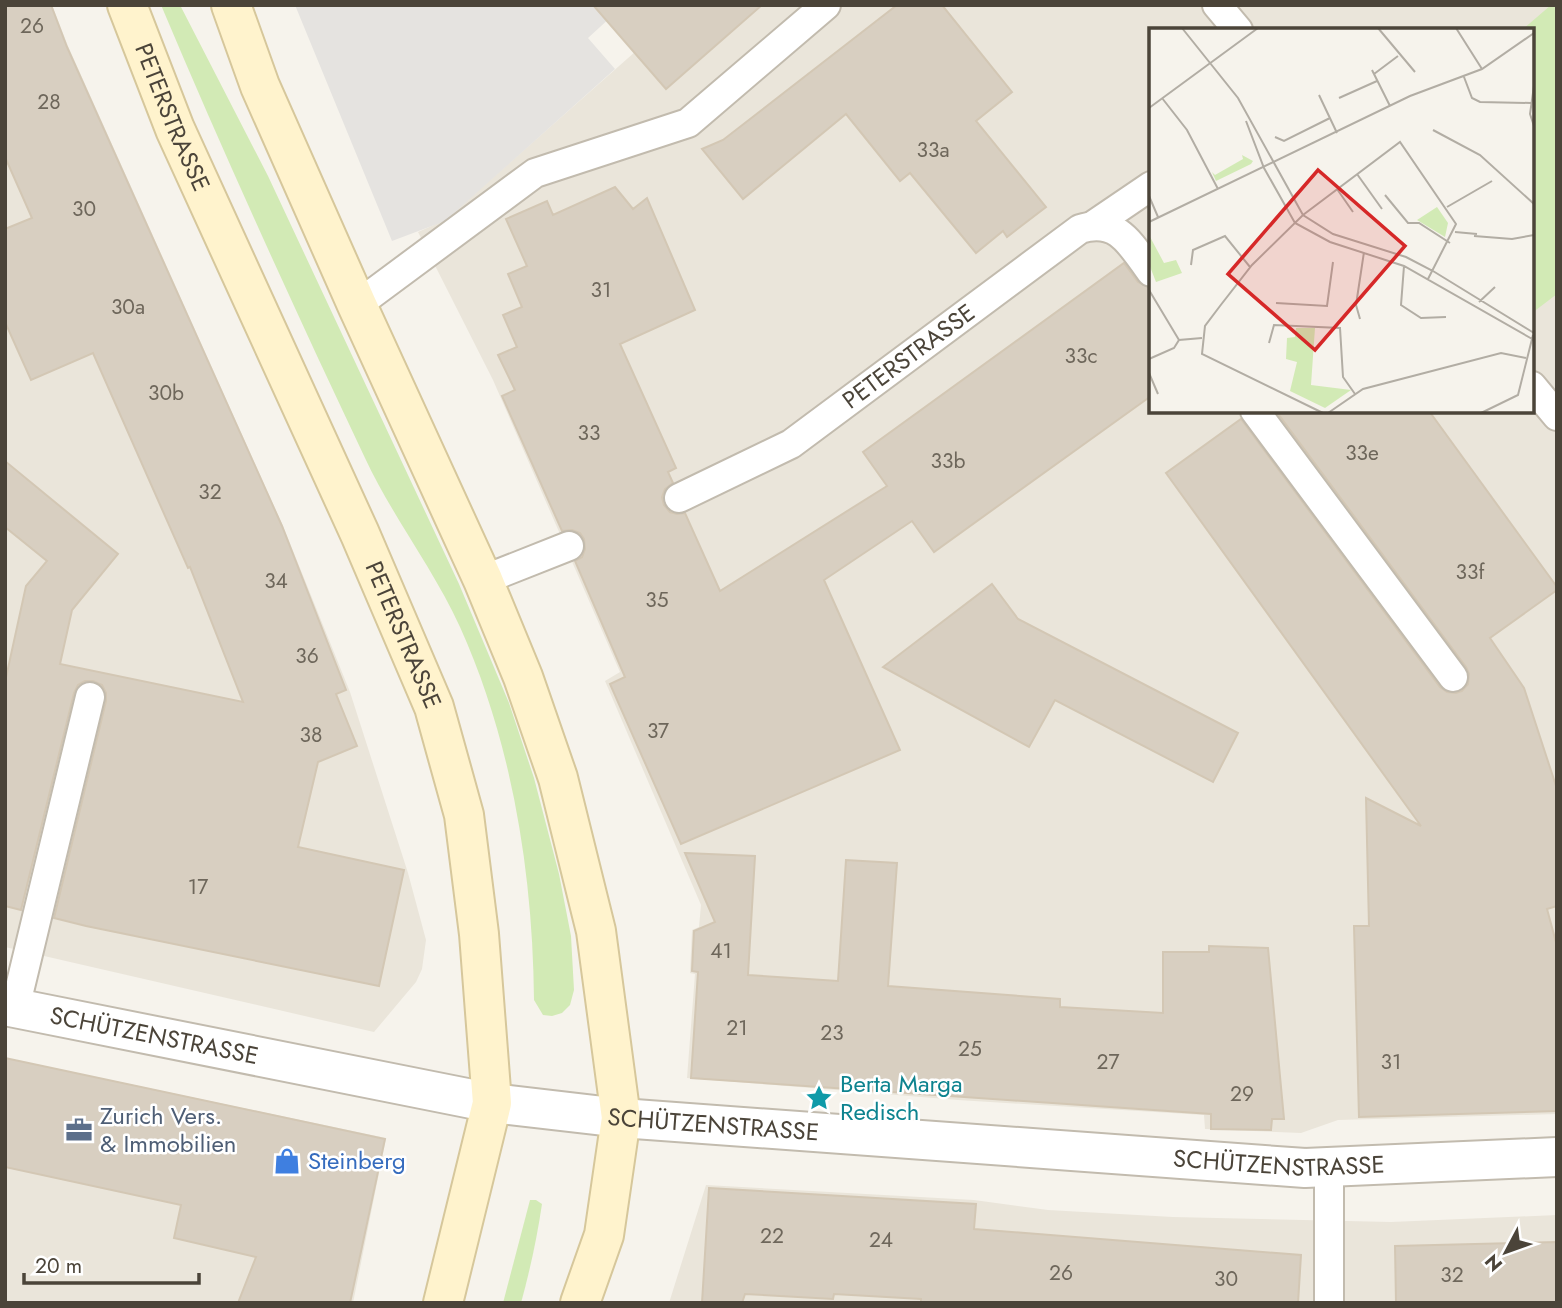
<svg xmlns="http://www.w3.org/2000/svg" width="1562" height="1308" viewBox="0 0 1562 1308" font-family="Jost,sans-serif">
  <rect width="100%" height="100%" fill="#f6f3ec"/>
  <g fill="#eae5da" fill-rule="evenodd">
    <path d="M5 5H52L68 46 283 526 350 692 408 873 426 940 422 969 416 982 374 1032 5 947Z"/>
    <path d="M688 5H1557V1114L1338 1120 1301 1133 1205 1129 1204 1115 958 1100 687 1078 695 974 690 973 692 930 699 927 701 905 605 681 620 672 493 380 418 232 445 220ZM1151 30H1532V411H1151Z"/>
    <path d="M5 1058 386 1138 353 1303H5Z"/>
    <path d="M706 1185 974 1200 1048 1210 1173 1217 1391 1222 1557 1215V1303H669Z"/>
  </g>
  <g fill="#d2eab5">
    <path d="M161 5H180L268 176 459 584 509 703 534 778 559 874 571 936 574 990 570 1005 562 1013 552 1016 543 1015 534 1000C533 874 512 742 460 627 433 568 392 516 365 458 294 308 225 157 161 5Z"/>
    <path d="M1551 5H1557V294L1532 313V30H1522Z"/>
    <path d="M530 1200H536L542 1204C537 1238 530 1270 521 1303H503Z"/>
  </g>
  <path fill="#e5e3e0" d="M295 5H624L588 38 615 69 445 221 392 241Z"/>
  <g fill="#d8cfc1" stroke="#d3c7b4" stroke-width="2">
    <path d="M5 5H51L67 47 282 526 346 690 336 694 357 746 318 762 298 847 404 870 379 986 86 926 54 918 106 701V693L102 685 93 681H85L78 685 74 693 21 910 5 906V682L26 586 47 561 5 527V461L118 554 72 610 60 664 243 702 190 567 188 568 93 353 31 380 5 322V229L32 218 5 157Z"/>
    <path d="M593 5H762L666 89Z"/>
    <path d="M897 5H942L1012 92 976 121 1046 207 1007 237 1003 231 976 253 910 173 900 181 846 114 743 199 702 149 723 140Z"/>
    <path d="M615 187 633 209 647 198 695 310 620 344 676 468 668 472 673 483 665 489 662 497 664 505 670 512 677 514 685 513 720 591 887 486 863 452 1124 263 1138 282 1151 288V396L934 552 912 521 824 580 900 750 681 844 610 684 625 677 575 561 582 557 585 549 584 539 580 533 572 530 562 531 502 396 515 390 498 355 517 347 503 315 522 307 508 274 527 266 506 219 547 201 553 215Z"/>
    <path d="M1276 411H1429L1557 587V590L1490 638 1524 688 1557 789V906L1547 909 1557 946V1111L1359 1117 1354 926H1369L1366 798 1421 826 1166 473 1241 419 1440 687 1447 692 1456 693 1462 691 1468 684 1469 674 1466 667Z"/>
    <path d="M992 584 1018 619 1238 733 1213 782 1055 700 1029 747 883 667Z"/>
    <path d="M685 853 755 856 748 975 838 981 846 860 897 863 888 986 1060 999V1007L1163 1013V952H1209V946L1268 948 1284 1119H1272L1271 1130 1211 1129V1114L691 1078 698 972 692 971 694 931 715 922Z"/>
    <path d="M5 1058 385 1139 350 1303H238L256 1257 174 1238 181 1205 5 1167Z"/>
    <path d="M709 1188 976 1204 974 1229 1301 1255 1298 1303H921V1299L834 1294 833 1299 745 1294 742 1303H702Z"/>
    <path d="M1557 1242V1303H1396L1395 1246Z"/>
  </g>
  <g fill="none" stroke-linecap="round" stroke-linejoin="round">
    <g stroke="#c2bbae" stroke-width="32">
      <g id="service">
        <path d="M1217 5 1238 30"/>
        <path d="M1095 224 1151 186"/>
        <path d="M357 305 535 173 688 123 826 5"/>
        <path d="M1532 386 1557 416"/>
        <path d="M1255 411 1453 677"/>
        <path id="s1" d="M679 498 791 444 1080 229C1118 217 1131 245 1151 272"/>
        <path d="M483 580 569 546"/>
        <path d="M15 1008 90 697"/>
        <path d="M1329 1303V1168"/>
      </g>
    </g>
    <g stroke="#c2bbae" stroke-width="42">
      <g id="minor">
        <path id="s2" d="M5 1006 492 1103 621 1118 1305 1168 1557 1157"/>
      </g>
    </g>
    <g stroke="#d6c79b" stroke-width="42">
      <g id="secondary">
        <path id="s3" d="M127 5 175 129 360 534 434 707 464 815 479 934 492 1103 443 1303"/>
        <path d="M231 5 260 86 357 305 483 580 523 677 558 778 596 931 621 1118 604 1235 580 1303"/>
      </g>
    </g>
    <use href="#service" stroke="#fff" stroke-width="28"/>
    <use href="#minor" stroke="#fff" stroke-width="38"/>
    <use href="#secondary" stroke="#fff3cd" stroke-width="38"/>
  </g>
  <defs>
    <g id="sight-bare" transform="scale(2.1)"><path d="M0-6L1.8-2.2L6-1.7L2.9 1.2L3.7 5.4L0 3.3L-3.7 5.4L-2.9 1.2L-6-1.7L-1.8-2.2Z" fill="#0f9aa8" stroke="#fff" stroke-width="2.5" paint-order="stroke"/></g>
    <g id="office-bare" transform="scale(2.1)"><path d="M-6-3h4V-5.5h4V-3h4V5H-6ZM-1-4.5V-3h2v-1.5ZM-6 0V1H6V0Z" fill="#5c6f8a" stroke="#fff" stroke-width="2.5" paint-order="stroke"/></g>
    <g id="shop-bare" transform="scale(2.1)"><path d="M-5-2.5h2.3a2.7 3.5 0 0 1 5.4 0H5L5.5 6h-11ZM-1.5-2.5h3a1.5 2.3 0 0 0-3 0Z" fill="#3f7fe0" stroke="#fff" stroke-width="2.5" paint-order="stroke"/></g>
  </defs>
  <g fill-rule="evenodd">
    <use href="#sight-bare" x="819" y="1098"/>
    <use href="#office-bare" x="79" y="1130"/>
    <use href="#shop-bare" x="287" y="1161"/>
  </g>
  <g text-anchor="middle" stroke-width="5" stroke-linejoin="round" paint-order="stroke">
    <g font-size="21" fill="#6e675b">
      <text x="32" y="33">26</text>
      <text x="49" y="109">28</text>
      <text x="933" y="157">33a</text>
      <text x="84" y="216">30</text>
      <text x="601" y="297">31</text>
      <text x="128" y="314">30a</text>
      <text x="1081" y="363">33c</text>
      <text x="166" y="400">30b</text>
      <text x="589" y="440">33</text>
      <text x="1362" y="460">33e</text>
      <text x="948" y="468">33b</text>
      <text x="210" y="499">32</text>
      <text x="1470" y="579">33f</text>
      <text x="276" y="588">34</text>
      <text x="657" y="607">35</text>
      <text x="307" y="663">36</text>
      <text x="658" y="738">37</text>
      <text x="311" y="742">38</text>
      <text x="198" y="894">17</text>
      <text x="721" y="958">41</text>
      <text x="737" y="1035">21</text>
      <text x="832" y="1040">23</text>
      <text x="970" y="1056">25</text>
      <text x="1108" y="1069">27</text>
      <text x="1391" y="1069">31</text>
      <text x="1242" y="1101">29</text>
      <text x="772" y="1243">22</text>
      <text x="881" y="1247">24</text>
      <text x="1061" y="1280">26</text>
      <text x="1452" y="1282">32</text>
      <text x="1226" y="1286">30</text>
    </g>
    <g font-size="24" fill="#4b4439" stroke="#fff">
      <text dy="8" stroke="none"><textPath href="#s3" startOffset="121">PETERSTRASSE</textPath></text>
      <text dy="8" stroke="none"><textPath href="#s1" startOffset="271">PETERSTRASSE</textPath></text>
      <text dy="8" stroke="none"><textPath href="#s3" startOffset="688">PETERSTRASSE</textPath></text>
      <text dy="8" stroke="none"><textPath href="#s2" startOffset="152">SCHÜTZENSTRASSE</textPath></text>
      <text dy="8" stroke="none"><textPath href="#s2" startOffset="719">SCHÜTZENSTRASSE</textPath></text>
      <text dy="8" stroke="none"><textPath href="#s2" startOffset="1286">SCHÜTZENSTRASSE</textPath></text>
    </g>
    <g font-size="24" fill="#0d838f" stroke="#fff" text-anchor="start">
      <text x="840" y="1092">Berta Marga<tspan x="840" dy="28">Redisch</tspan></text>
    </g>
    <g font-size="24" fill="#4e5e75" stroke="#fff" text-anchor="start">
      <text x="100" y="1124">Zurich Vers.<tspan x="100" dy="28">&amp; Immobilien</tspan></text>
    </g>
    <g font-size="24" fill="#366cbe" stroke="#fff" text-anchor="start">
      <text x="308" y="1169">Steinberg</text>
    </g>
  </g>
  <g transform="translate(1149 28)">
    <rect width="385" height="385" fill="#f6f3ec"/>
    <path d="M93 127 104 133 102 136 67 153 63 144 66 147 94 131ZM288 179 299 195 296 209 268 192ZM0 207 15 235 27 232 33 245 7 254 0 236ZM147 300H166L162 357 202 362 176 380 141 363 148 334 137 331 138 310 146 309Z" fill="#d2eab5"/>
    <path fill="none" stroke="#b2ada4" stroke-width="2" d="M33 0 89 70 154 187 184 206 257 229 284 243 385 305M229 0 266 44M307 0 333 41M223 42 241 78M225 46 249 28M315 49 323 70 331 74 382 75M385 58 381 86 385 98M170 67 188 105M13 70 38 102 69 161M190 70 228 53M0 80 109 0M97 93 115 140 146 195 181 214 255 238 385 312M284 102 331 127 385 176M126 109 135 113 181 90M208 146 233 181M188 161 204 184M236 167 259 195H270L301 215M0 168 9 189M298 179 343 153M0 194 261 68 333 41 385 5M306 204 328 206M325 208 363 211 385 207M42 237 44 222 76 208 101 239M255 238 252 277 272 290 297 289M0 262 30 312M330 274 346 259M127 275 178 278 184 234M211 291 207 277 215 224M120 315 125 297 191 300 194 349 206 366M0 331 25 320 30 312 53 310M0 345 9 366M174 385 53 326 56 298 71 278 103 237 154 187 251 114 307 196 279 251M179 385 214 361 352 325 377 330M332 385 369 367 384 307"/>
    <path fill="#d62828" fill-opacity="0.15" stroke="#d62828" stroke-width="3.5" d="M169 142 256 218 166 322 79 246Z"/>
    <rect width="385" height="385" fill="none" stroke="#4b4439" stroke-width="3.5"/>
  </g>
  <rect width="1562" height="1308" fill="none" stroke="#4b4439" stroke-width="14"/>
  <g transform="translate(1506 1252) rotate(229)" stroke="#ffffff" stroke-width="5" paint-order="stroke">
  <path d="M0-5L12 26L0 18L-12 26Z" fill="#4b4439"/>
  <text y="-10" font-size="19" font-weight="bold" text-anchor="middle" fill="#4b4439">N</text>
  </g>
  <path d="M24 1273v10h175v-10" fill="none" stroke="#4b4439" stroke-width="3.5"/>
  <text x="35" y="1273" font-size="21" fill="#4b4439" stroke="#ffffff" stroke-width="5" paint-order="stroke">20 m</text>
</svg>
